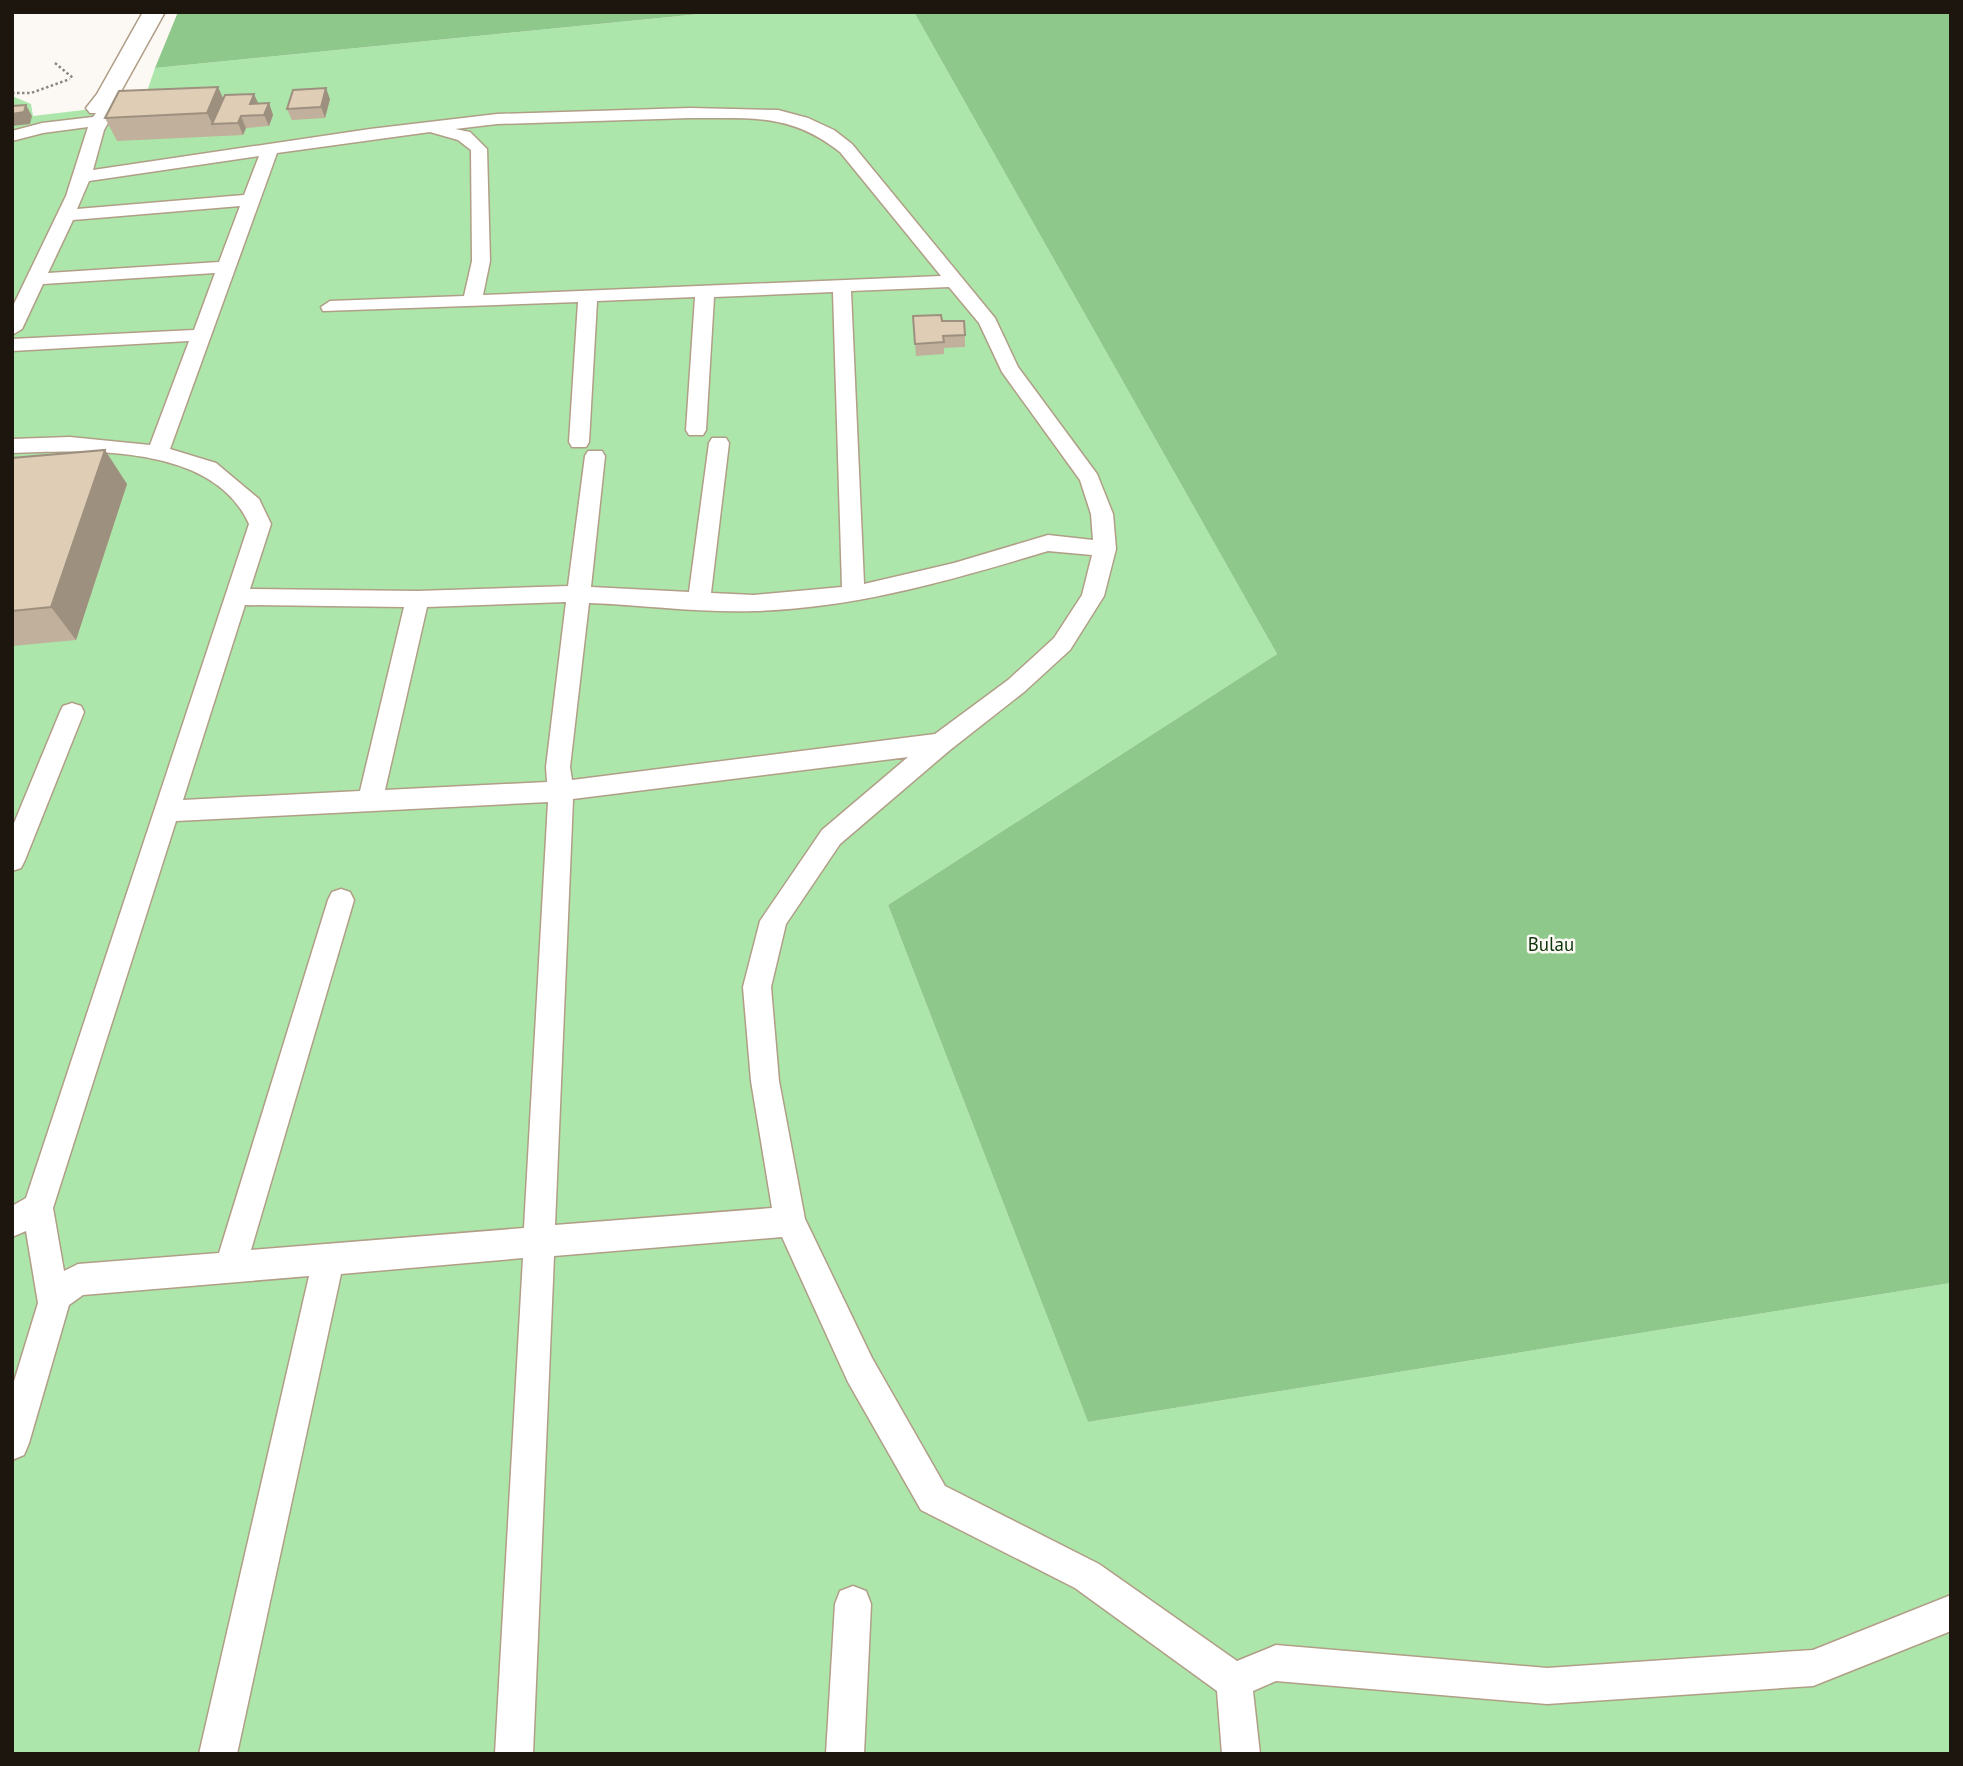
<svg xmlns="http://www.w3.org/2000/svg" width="1963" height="1766" viewBox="0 0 1963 1766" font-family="'PT Sans',sans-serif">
  <rect width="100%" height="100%" fill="#fcf8f3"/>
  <path fill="#ade6aa" d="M720 12H914L1277 654 888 905 1088 1422 1951 1283V1754H12V96L31 104 33 116 143 103 155 68Z"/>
  <g fill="#8ec88b">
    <path d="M178 12H720L155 68Z"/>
    <path d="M914 12H1951V1283L1088 1422 888 905 1277 654Z"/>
  </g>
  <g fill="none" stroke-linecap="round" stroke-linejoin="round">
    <g stroke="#b09e87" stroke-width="3">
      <g id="service">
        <path d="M109 102 117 107 104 130 93 170 370 129 497 114 690 108 778 110 808 118 834 130 852 144 995 318 1018 367 1097 474 1113 514 1116 549 1104 596 1070 650 1024 692 950 750 840 844 786 924 771 987 779 1081 805 1219 872 1358 945 1486 1099 1564 1237 1661 1276 1645 1547 1668 1813 1650 1951 1595V1631L1813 1686 1547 1704 1276 1681 1253 1691 1260 1754H1222L1217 1691 1075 1588 921 1510 848 1382 782 1237 554 1256 533 1754H495L523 1258 341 1274 237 1754H199L309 1276 83 1295 69 1305 29 1443 24 1455 12 1460V1388L38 1303 26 1231 12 1237V1206L26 1198 249 524C213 443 86 450 12 453V439L70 437 150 445 189 341 12 351V339L194 330 215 273 43 284 22 329 12 335V308L66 196 88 127 43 133 12 141V131L42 123 93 117 103 104ZM690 118C751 119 789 112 840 152L941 276 483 295 490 261 487 149 470 132 455 129 497 124ZM430 132 458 140 471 150 472 261 464 296 330 301 321 307 323 311 578 302 569 442 572 447H586L589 442 597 301 695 297 686 430 689 435H703L706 430 714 297 833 292 842 587 754 595 711 593 729 443 726 438H712L709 443 689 592 591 587 605 456 602 451H588L585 456 568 586 417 591 250 589 271 524 259 499 216 463 170 449 277 153ZM259 156 244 195 77 209 89 181ZM240 206 219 262 48 273 73 220ZM949 287 979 323 1002 372 1080 480 1091 514 1093 540 1048 535 954 563 864 584 851 291ZM1048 551 1092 555 1082 595 1054 638 1008 680 935 734 572 780 570 767 589 603C644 605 700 613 755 611 856 608 952 580 1048 551ZM566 602 546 767 547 782 385 790 427 607ZM245 605 404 607 360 791 183 800ZM908 757 822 830 760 921 743 987 751 1081 772 1208 555 1225 573 799ZM548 802 524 1228 251 1250 354 900 350 892 341 889 332 892 328 900 219 1253 78 1264 64 1271 53 1208 176 821Z"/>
        <path d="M72 703 81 706 84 712 25 860 21 868 12 871V828L60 712 63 706Z"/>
        <path d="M853 1586 866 1591 871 1604 864 1754H826L835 1604 840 1591Z"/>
      </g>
    </g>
    <g stroke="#b09e87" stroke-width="3">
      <path id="minor" d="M143 12H165L115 102 106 113H90L86 108 97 94Z"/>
    </g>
    <g stroke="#8c867f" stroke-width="2.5" stroke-dasharray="2.5 2.5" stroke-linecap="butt">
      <path d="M1202 12H1207"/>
      <path d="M55 63 73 78"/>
      <path d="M12 93H31L70 79"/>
    </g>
    <use href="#service" fill="#fff" fill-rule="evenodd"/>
    <use href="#minor" fill="#fff" fill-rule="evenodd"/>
  </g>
  <g fill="#c1b09c">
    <path d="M223 98 259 104 269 103 273 115 269 126 246 128 243 135 117 141 105 118Z"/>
    <path d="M330 99 325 118 292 120 287 109Z"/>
    <path d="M913 316 942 321 965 335V347L944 348V354L916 356Z"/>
    <path d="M12 458 127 484 76 640 12 646Z"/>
  </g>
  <g fill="#9d907f">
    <path d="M218 87 228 109 212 124 218 136 207 113Z"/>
    <path d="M326 88 330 99 325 118 321 107Z"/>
    <path d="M254 94 259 105 255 116 250 104Z"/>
    <path d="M269 103 273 115 269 126 264 115Z"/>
    <path d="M26 105 32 116 30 124 12 126V114Z"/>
    <path d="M241 116 246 128 243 135 238 123Z"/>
    <path d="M105 450 127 484 76 640 51 607Z"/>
  </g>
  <g fill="#e0cdb5" stroke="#9d907f" stroke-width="2">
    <path d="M218 87 207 113 105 118 119 91Z"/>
    <path d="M326 88 321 107 287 109 293 90Z"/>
    <path d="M254 94 250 104 269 103 264 115 241 116 238 123 212 124 225 95Z"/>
    <path d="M26 105 24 112 12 114V106Z"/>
    <path d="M941 315 942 321H964L965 335 943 336 944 342 915 344 913 316Z"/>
    <path d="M105 450 51 607 12 611V458Z"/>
  </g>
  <g text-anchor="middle" stroke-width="5" stroke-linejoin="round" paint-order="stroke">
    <g font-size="19" fill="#0b340b" stroke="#fcf8f3">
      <text x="1551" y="951">Bulau</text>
    </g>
  </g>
  <rect width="1963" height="1766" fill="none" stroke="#1d160e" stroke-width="28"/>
</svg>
